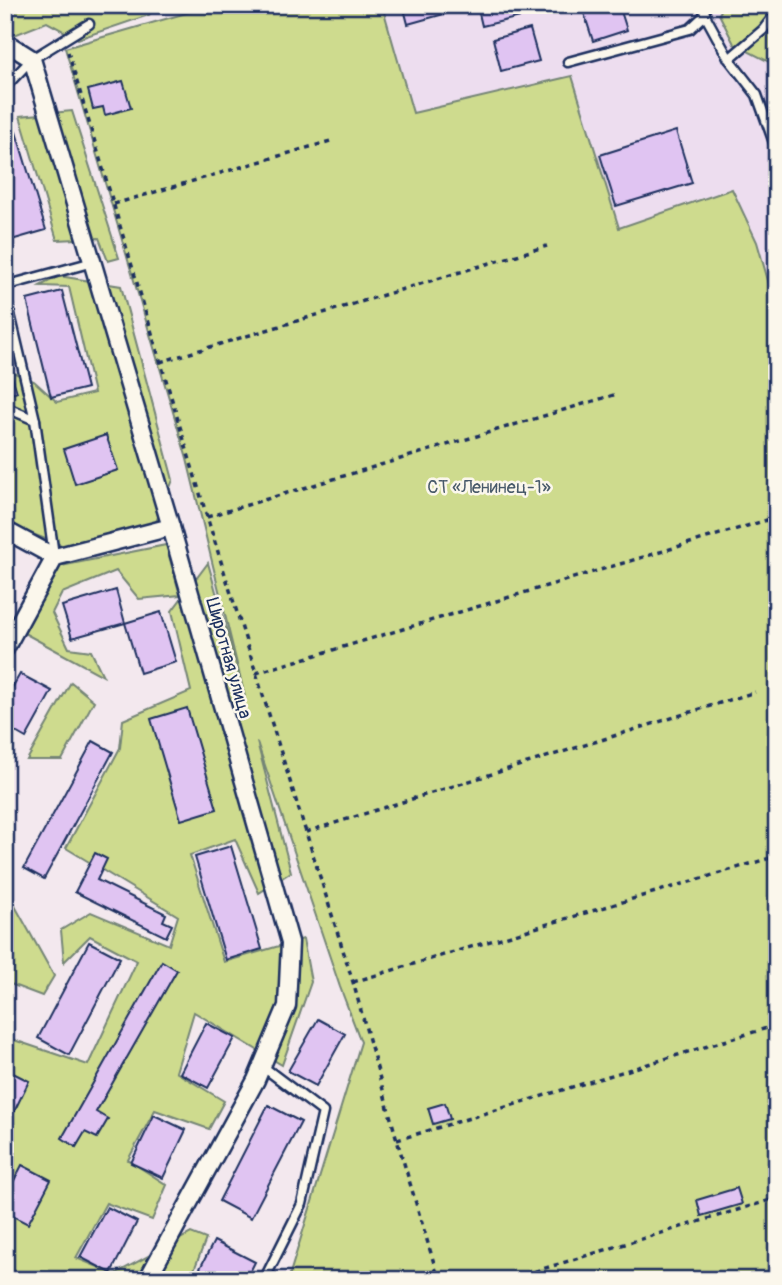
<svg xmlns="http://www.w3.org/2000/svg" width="782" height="1285" viewBox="0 0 782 1285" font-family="Pangolin,sans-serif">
  <rect width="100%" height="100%" fill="#f3e8ee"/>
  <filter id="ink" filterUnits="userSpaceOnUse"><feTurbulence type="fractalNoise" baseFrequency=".0143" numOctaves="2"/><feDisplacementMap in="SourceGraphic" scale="14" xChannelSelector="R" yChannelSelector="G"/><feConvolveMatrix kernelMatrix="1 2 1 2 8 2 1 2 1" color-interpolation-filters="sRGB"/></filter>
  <g filter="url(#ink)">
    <path fill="#edddef" d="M382 5H777V312L757 242 619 228 572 76 413 113Z"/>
    <g fill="#cedb8e" stroke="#748576" stroke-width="2">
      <path d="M5 5H157L149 15 78 39 47 22 12 36 5 32Z"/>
      <path d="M214 5H382L413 113 572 76 619 228 732 189 757 242 777 312V1280H288L361 1042 340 987 257 742 291 872 259 893 235 839 190 855 224 962 303 939 311 982 282 1065 194 1012 176 1072 224 1101 209 1129 155 1110 128 1160 167 1185 152 1220 106 1203 76 1258 115 1274 191 1233 206 1239 190 1280H5V1037L88 1065 137 961 90 936 64 962 61 930 91 912 169 945 178 916 66 848 120 748 123 720 191 691 172 611 208 563 245 697 187 459 65 48Z"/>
      <path d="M724 5H777V66L734 44 719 14Z"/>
      <path d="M72 111 119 258 108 261 99 238 57 240 20 116Z"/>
      <path d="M59 276 121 286 173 480 156 522 64 546 14 527 5 522V369L34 381 57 402 94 393 69 287 40 286Z"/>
      <path d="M166 545 180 595 139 599 116 571 62 593 52 613 69 648 91 651 103 676 24 633 61 566Z"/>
      <path d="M71 682 94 701 62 760H27Z"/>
      <path d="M5 888 54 976 42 996 5 982Z"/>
    </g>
    <g fill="#e0c4f2" stroke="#1b2f5e" stroke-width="2">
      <path d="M403 5H449L451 12 408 24Z"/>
      <path d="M477 5H526L529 15 482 26Z"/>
      <path d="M598 5H619L627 30 593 41 583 10Z"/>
      <path d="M530 29 539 61 501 71 493 39Z"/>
      <path d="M123 81 131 108 105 115 103 107 93 109 88 90Z"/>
      <path d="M676 131 692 183 616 206 600 155Z"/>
      <path d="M16 132 46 230 8 241 5 231V135Z"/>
      <path d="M62 291 87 388 51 397 27 300Z"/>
      <path d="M5 354 17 392 5 396Z"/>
      <path d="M106 435 118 470 75 484 64 449Z"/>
      <path d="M116 590 125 623 72 638 62 606Z"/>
      <path d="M161 612 176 662 140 673 125 623Z"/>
      <path d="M20 674 52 691 26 738 5 726V700Z"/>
      <path d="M187 708 217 809 181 820 151 719Z"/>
      <path d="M93 741 113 752 44 879 24 868Z"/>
      <path d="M231 846 262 949 226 960 195 857Z"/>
      <path d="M95 853 107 859 97 880 166 914 163 921 172 925 166 937 75 892Z"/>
      <path d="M89 942 120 958 69 1055 38 1038Z"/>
      <path d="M162 961 177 970 96 1112 108 1119 97 1138 85 1132 76 1147 62 1138Z"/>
      <path d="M318 1019 345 1034 316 1086 288 1071Z"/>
      <path d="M206 1023 235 1038 208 1088 180 1073Z"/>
      <path d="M5 1069 29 1081 12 1116 5 1113Z"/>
      <path d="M445 1103 450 1119 433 1124 428 1108Z"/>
      <path d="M268 1105 301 1122 251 1218 219 1201Z"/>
      <path d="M154 1115 186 1130 163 1178 131 1163Z"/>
      <path d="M22 1165 51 1180 28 1224 5 1212V1198Z"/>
      <path d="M737 1188 742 1204 701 1216 697 1200Z"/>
      <path d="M107 1207 137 1222 111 1273 80 1257Z"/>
      <path d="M214 1241 255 1262 246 1280H194Z"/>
    </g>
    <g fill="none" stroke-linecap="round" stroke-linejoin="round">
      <g stroke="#1b2f5e" stroke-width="13">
        <g id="lane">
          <path d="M704 5 705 15 729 59 757 95 777 151"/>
          <path d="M729 59 763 30 777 12"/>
          <path d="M568 62 690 29 705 15"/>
          <path d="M5 87 32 59 89 24"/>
          <path d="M5 286 93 262"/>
          <path d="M5 293 35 420 54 555"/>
          <path d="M5 407 35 420"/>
          <path d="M262 1066 323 1112 302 1204 264 1280"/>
        </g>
      </g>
      <g stroke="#1b2f5e" stroke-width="21">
        <g id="street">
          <path d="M5 42 32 59 171 527 290 942 287 1006 256 1080 147 1280"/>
          <path d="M5 530 55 557"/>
          <path d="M55 557 171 527"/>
          <path d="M5 649 55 557"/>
        </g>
      </g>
      <g stroke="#1b2f5e" stroke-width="3.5" stroke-dasharray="5 5" stroke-linecap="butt">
        <path d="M68 52 207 517 353 982 397 1140 439 1280"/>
        <path d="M114 204 334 140"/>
        <path d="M160 362 547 246"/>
        <path d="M207 517 617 394"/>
        <path d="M256 673 777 517"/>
        <path d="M306 832 755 692"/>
        <path d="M353 982 777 856"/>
        <path d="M397 1140 777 1025"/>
        <path d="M506 1280 777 1198"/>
      </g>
      <use href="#lane" stroke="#fbf7ec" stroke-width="8"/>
      <use href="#street" stroke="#fbf7ec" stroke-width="16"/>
    </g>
  </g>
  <g text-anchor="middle" stroke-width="5" stroke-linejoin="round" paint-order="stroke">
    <g font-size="18" fill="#485a6a" stroke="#fbf7ec">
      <text x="489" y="493">СТ «Ленинец-1»</text>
    </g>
    <g font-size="18" fill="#1b2f5e" stroke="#fbf7ec">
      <text transform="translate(229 658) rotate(74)" y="6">Широтная улица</text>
    </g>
  </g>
  <rect width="782" height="1285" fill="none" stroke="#fbf7ec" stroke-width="28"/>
  <rect x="14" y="14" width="754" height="1257" fill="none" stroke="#1b2f5e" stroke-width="2.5" filter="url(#ink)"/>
</svg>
